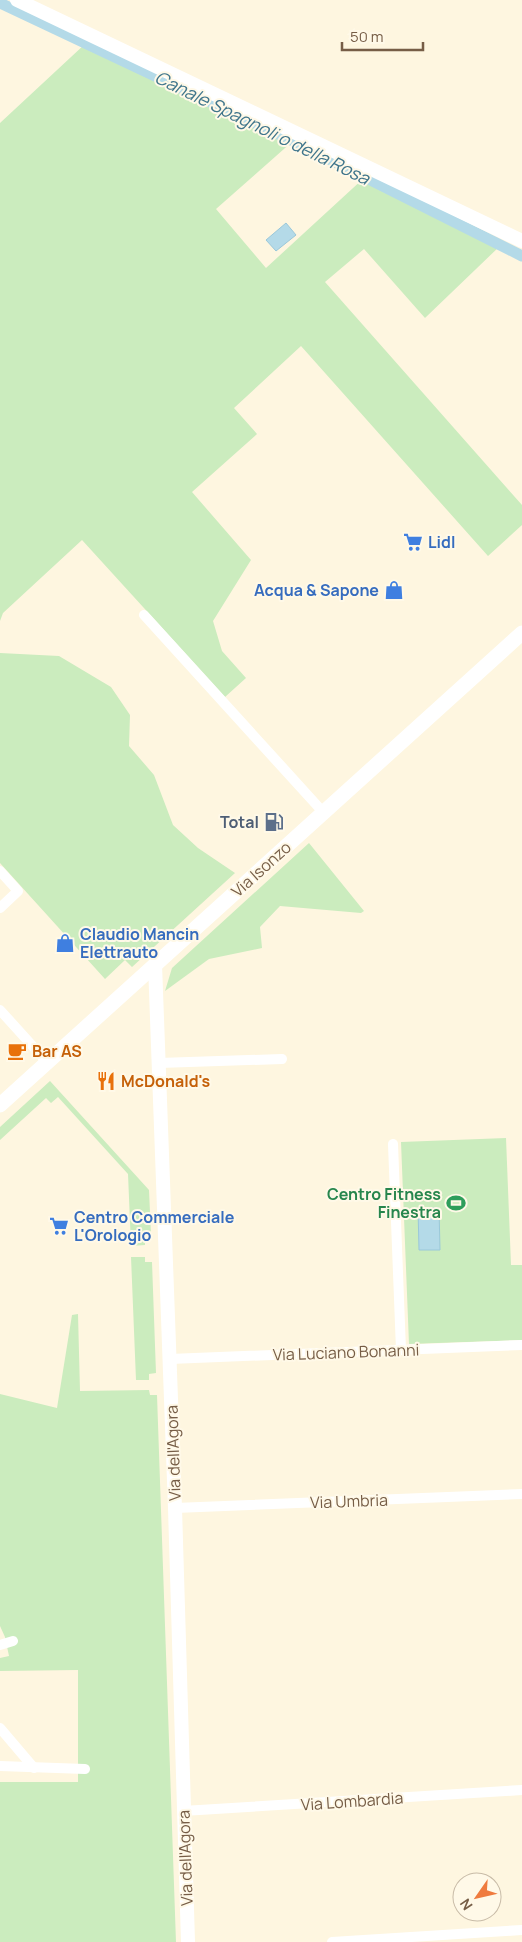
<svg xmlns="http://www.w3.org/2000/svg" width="522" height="1942" viewBox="0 0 522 1942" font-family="Manrope,sans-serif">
  <rect width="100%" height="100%" fill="#fef6e0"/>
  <g fill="#cbecbe">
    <path d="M85 44 293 141 216 209 266 268 365 177 501 245 425 318 364 249 325 282 522 505V525L488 556 301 346 234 408 257 434 192 492 251 560 213 621 222 651 246 678 225 697 82 540 3 613 0 621V123Z"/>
    <path d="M0 653 59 656 111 687 130 715 129 746 154 775 173 825 198 848 235 873 132 967 125 960 105 979 0 863Z"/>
    <path d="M309 843 364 911 361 913 280 906 260 927 262 948 209 959 165 991 172 968Z"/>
    <path d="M50 1081 149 1190 151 1235 145 1236V1245L131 1246 128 1174 58 1097 51 1103 46 1098 0 1140V1127Z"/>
    <path d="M506 1138 511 1265H522V1340L409 1344 401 1142Z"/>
    <path d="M145 1257V1262H152L156 1373 149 1374V1380H136L131 1257Z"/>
    <path d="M78 1314 80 1391 149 1390 150 1395H157L176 1942H0V1782H78V1670L0 1671V1658L9 1656 5 1637 0 1626V1394L57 1408 72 1315Z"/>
  </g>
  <g fill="#b4dae8" stroke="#9ac8da">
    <path d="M286 223 296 235 276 251 266 240Z"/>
    <path d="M418 1208H439L440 1250H419Z"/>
  </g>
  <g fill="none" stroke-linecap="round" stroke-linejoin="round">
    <path stroke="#b4dae8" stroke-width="11" d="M0 3 293 141 522 256"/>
    <g stroke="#fff" stroke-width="10">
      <path d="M144 615 323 812"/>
      <path d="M0 871 18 891 0 908"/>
      <path d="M0 1010 47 1062"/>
      <path d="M159 1063 282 1059"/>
      <path d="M393 1144 401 1350"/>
      <path d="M170 1359 522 1345"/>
      <path d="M175 1508 522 1494"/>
      <path d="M0 1645 13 1641"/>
      <path d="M0 1728 34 1768"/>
      <path d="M0 1766 85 1769"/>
      <path d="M183 1811 522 1790"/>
      <path d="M332 1942 522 1930"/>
    </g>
    <g stroke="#fff" stroke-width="14">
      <path d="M17 0 522 241"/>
      <path d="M155 964 175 1508 188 1942"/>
    </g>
    <path stroke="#fff" stroke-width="15" d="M0 1105 522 633"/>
  </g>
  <defs>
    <g id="supermarket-bare" transform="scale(1.5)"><path d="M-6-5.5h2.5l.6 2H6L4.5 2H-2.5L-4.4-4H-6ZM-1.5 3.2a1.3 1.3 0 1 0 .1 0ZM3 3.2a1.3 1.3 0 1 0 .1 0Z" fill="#3f7fe0" stroke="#fff9e8" stroke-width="2.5" paint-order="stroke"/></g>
    <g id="shop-bare" transform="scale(1.5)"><path d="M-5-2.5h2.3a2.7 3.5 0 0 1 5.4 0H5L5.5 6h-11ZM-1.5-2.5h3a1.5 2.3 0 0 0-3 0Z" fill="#3f7fe0" stroke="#fff9e8" stroke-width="2.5" paint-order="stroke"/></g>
    <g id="fuel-bare" transform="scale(1.5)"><path d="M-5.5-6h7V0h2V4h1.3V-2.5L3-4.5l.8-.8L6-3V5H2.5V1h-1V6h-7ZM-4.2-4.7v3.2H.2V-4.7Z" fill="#5c6f8a" stroke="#fff9e8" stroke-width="2.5" paint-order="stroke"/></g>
    <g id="cafe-bare" transform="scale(1.5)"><path d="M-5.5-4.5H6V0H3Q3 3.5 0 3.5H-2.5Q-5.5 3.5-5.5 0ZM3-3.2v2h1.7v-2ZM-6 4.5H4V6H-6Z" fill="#e8710a" stroke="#fff9e8" stroke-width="2.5" paint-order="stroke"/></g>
    <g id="restaurant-bare" transform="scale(1.5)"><path d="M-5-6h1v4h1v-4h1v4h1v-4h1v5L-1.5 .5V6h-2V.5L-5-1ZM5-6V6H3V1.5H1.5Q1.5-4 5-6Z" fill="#e8710a" stroke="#fff9e8" stroke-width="2.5" paint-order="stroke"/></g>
    <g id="stadium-bare" transform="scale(1.5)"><path d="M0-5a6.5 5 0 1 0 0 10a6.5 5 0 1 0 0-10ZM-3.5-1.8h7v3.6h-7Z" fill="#2e9e5b" stroke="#fff9e8" stroke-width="2.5" paint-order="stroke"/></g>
  </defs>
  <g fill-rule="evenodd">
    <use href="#supermarket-bare" x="413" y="542"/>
    <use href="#shop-bare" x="394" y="590"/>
    <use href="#fuel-bare" x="274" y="822"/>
    <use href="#shop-bare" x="65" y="943"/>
    <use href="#cafe-bare" x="17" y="1051"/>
    <use href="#restaurant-bare" x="106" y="1081"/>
    <use href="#stadium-bare" x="456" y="1203"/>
    <use href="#supermarket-bare" x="59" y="1226"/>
  </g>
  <g text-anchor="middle" stroke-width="4" stroke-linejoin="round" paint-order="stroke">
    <g font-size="16" font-weight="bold" fill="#366cbe" stroke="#fff9e8" text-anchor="start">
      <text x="428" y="548">Lidl</text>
      <text x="379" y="596" text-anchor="end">Acqua &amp; Sapone</text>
      <text x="80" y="940">Claudio Mancin<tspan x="80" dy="18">Elettrauto</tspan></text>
      <text x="74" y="1223">Centro Commerciale<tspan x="74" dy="18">L'Orologio</tspan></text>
    </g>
    <g font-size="16" font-weight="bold" fill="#4e5e75" stroke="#fff9e8" text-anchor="end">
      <text x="259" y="828">Total</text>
    </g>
    <g font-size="16" fill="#765d46" stroke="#fff9e8">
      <text transform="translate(261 869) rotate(-42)" y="6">Via Isonzo</text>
      <text transform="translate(346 1352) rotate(-2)" y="6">Via Luciano Bonanni</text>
      <text transform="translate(173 1453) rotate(-92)" y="6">Via dell'Agora</text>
      <text transform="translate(349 1501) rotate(-2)" y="6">Via Umbria</text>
      <text transform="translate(352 1801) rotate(-4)" y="6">Via Lombardia</text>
      <text transform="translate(185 1858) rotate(-92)" y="6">Via dell'Agora</text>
    </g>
    <g font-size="16" font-weight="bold" fill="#c56008" stroke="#fff9e8" text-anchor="start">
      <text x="32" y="1057">Bar AS</text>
      <text x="121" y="1087">McDonald's</text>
    </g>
    <g font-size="16" font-weight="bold" fill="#27864d" stroke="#fff9e8" text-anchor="end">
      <text x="441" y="1200">Centro Fitness<tspan x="441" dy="18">Finestra</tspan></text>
    </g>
    <g font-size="18" font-style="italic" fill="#3f758b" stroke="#fff9e8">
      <text transform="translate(262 128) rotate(26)" y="6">Canale Spagnoli o della Rosa</text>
    </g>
  </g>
  <g transform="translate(477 1897) rotate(236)"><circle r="24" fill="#fff9e8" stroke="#c8bba7"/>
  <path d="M0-4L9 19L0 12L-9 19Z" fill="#ef7b3e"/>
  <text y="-8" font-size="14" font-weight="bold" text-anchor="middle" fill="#765d46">N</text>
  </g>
  <path d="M342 42v8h81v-8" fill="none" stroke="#765d46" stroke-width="2.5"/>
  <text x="350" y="42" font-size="15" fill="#765d46" stroke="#fff9e8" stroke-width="4" paint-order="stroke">50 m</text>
</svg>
